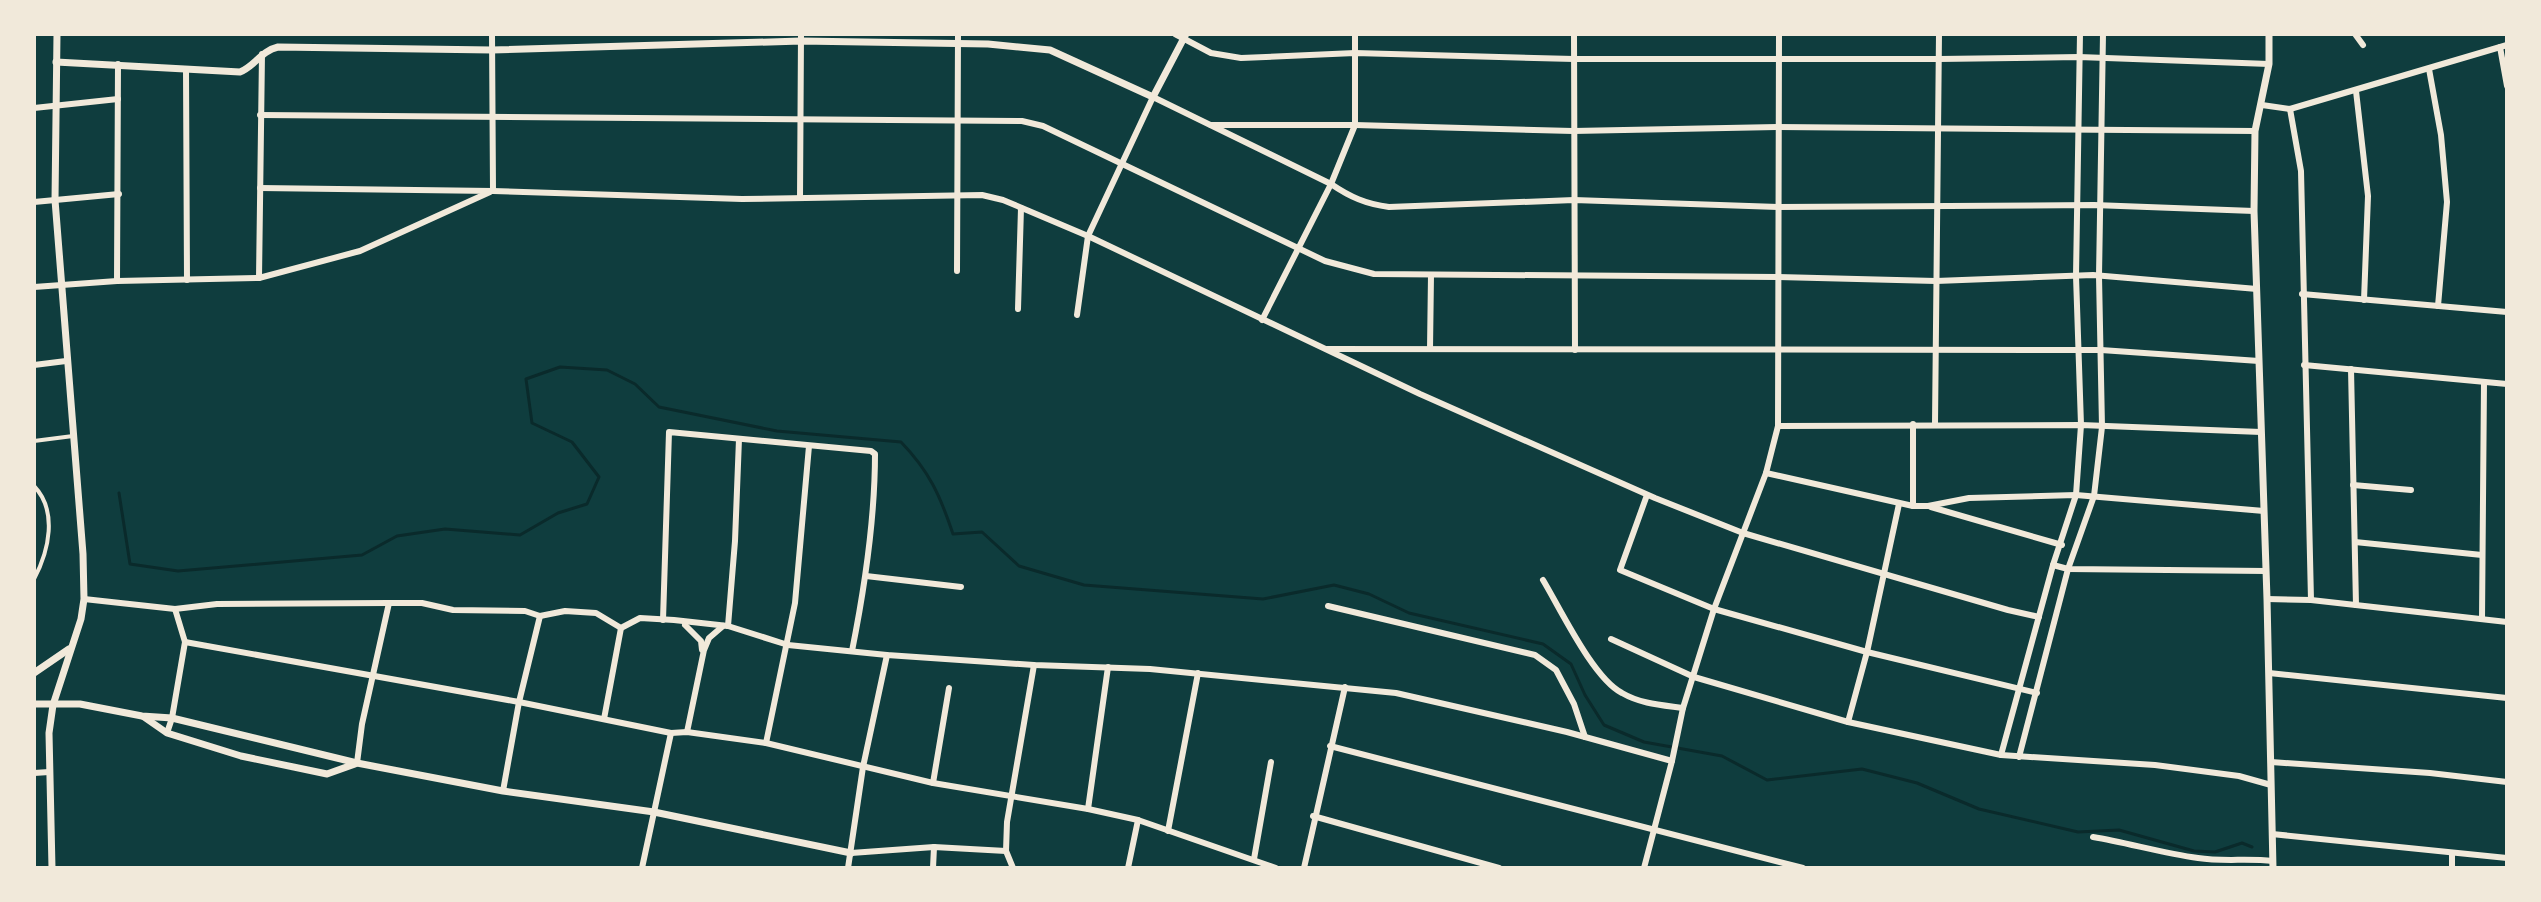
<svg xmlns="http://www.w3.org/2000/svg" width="2541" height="902" viewBox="0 0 2541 902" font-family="'Open Sans',sans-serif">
  <rect width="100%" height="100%" fill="#0f3d3e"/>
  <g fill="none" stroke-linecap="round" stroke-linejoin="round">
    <path stroke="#0a2a2b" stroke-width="3" d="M119 493 130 564 178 571 362 555 397 536 445 529 520 535 558 513 587 504 599 477 572 442 532 423 526 379 560 367 607 370 635 384 659 407 777 431 901 442C929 471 940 495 953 534L982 532 1019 566 1084 585 1263 599 1334 585 1369 594 1409 613 1543 644 1571 664 1585 695 1604 725 1644 742 1722 756 1767 780 1862 769 1917 783 1979 809 2078 832 2119 830 2194 851 2215 852 2242 843 2252 847"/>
    <g stroke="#f1e9da" stroke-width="4">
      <path d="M34 441 73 436"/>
      <path d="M34 486C58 511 49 551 34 579"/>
    </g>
    <g stroke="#f1e9da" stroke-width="6">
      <path d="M492 34 493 191"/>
      <path d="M1175 34 1211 53 1241 58 1355 53 1574 59H1939L2079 57 2269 64"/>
      <path d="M1574 34 1575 350"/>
      <path d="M2355 34 2363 45"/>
      <path d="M2500 47 2507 86"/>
      <path d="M186 69 187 280"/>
      <path d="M2429 69 2441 135 2447 202 2438 306"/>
      <path d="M2356 91 2368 196 2364 300"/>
      <path d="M2262 105 2290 109 2507 45"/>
      <path d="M34 108 118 99"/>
      <path d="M2290 109 2301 171 2311 600"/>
      <path d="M260 115 1022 121 1043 126 1325 261 1374 274 1777 277 1936 281 2093 275 2257 289"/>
      <path d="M1211 125H1355L1573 131 1777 127 2255 131"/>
      <path d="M260 188 493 191 742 199 982 195 1003 200 1088 236 1420 394 1655 498 1743 533 2008 610 2039 617"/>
      <path d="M800 198 801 34"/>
      <path d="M34 202 119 194"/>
      <path d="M957 271 958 34"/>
      <path d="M259 278 262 54"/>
      <path d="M117 281 118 64"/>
      <path d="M34 287 117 281 259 278 360 251 490 192"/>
      <path d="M2302 294 2507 312"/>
      <path d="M1018 309 1021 208"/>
      <path d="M1077 315 1088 236 1153 97 1331 184C1350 197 1366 204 1389 207L1574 200 1778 207 2094 205 2254 211"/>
      <path d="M1262 320 1331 184 1355 125V34"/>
      <path d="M1327 349 2101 350 2259 361"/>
      <path d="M1430 349 1431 275"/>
      <path d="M34 365 66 361"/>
      <path d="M2304 365 2507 384"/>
      <path d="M2351 369 2356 605"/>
      <path d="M1913 424V506"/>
      <path d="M1935 424 1939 34"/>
      <path d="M1778 426 2081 425 2261 432"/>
      <path d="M1766 473 1913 506H1928L1969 498 2076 495 2264 511"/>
      <path d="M2353 485 2411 490"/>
      <path d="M1647 495 1620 570 1714 609 1867 652 2037 693"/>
      <path d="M1931 507 2062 545"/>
      <path d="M2355 542 2482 555"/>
      <path d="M2053 565 2068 569 2266 571"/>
      <path d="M866 576 961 587"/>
      <path d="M1543 580C1561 610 1593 678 1622 693 1641 704 1661 705 1683 708"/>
      <path d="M84 599 175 609 217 604 389 603H422L453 610 525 611 540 616 565 611 596 613 621 628 640 618 674 620 728 626 788 645 887 655 1034 665 1150 669 1396 693 1567 732 1672 761"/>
      <path d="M2267 599 2311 600 2507 622"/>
      <path d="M1328 606 1535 655 1556 670 1574 704 1585 737"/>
      <path d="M2482 619 2484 382"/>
      <path d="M663 620 669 432 871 451 875 454C875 521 865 586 852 651"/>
      <path d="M685 625 701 641 702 650"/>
      <path d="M728 626 735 541 739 439"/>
      <path d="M1611 639 1694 677 1848 722 2001 755 2155 765 2239 776 2271 785"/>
      <path d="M185 642 519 702 671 733 687 732 766 743 933 783 1088 809 1138 820 1276 868"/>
      <path d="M2269 673 2507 698"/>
      <path d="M604 719 621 628"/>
      <path d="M1848 722 1867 652 1899 504"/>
      <path d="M687 732 704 650 709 638 723 626"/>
      <path d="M167 733 172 718 185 642 175 609"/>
      <path d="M766 743 795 603 809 446"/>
      <path d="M1330 746 1803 868"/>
      <path d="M2001 755 2053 565 2076 495 2081 425 2076 276 2080 34"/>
      <path d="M2019 757 2068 569 2094 496 2102 427 2099 276 2103 34"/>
      <path d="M2271 762 2430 773 2507 782"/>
      <path d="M357 763 362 724 389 603"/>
      <path d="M34 773 49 772"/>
      <path d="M933 783 949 688"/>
      <path d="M503 791 519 702 540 616"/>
      <path d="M1088 809 1108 667"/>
      <path d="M1313 816 1499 868"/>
      <path d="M1168 831 1198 673"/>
      <path d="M2272 834 2507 858"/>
      <path d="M2093 837C2128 843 2163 853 2198 858 2223 862 2247 858 2273 861"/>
      <path d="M851 853 934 847 1006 851"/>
      <path d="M2452 853V868"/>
      <path d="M1254 859 1271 762"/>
      <path d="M642 868 671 733"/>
      <path d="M848 868 863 767 887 655"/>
      <path d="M933 868 934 847"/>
      <path d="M1013 868 1006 851 1007 822 1034 665"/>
      <path d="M1128 868 1138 820"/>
      <path d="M1304 868 1345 687"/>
      <path d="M1644 868 1672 761 1683 708 1714 609 1766 473 1778 426 1779 34"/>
    </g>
    <g stroke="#f1e9da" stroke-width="7">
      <path d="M2269 34V64L2255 131 2254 211 2267 599 2273 868"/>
      <path d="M56 62 240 72C255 66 261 51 278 47L492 50 801 41 988 44 1050 50 1153 97 1186 34"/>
      <path d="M34 673 69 649"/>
      <path d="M34 704H80L142 716 172 718 357 763 503 791 654 812 851 853"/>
      <path d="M144 717 167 733 241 756 327 774 355 764"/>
      <path d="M52 868 49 733 53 705 81 619 84 599 83 554 55 200 57 34"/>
    </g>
  </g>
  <rect width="2541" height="902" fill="none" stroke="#f1e9da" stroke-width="72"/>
</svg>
